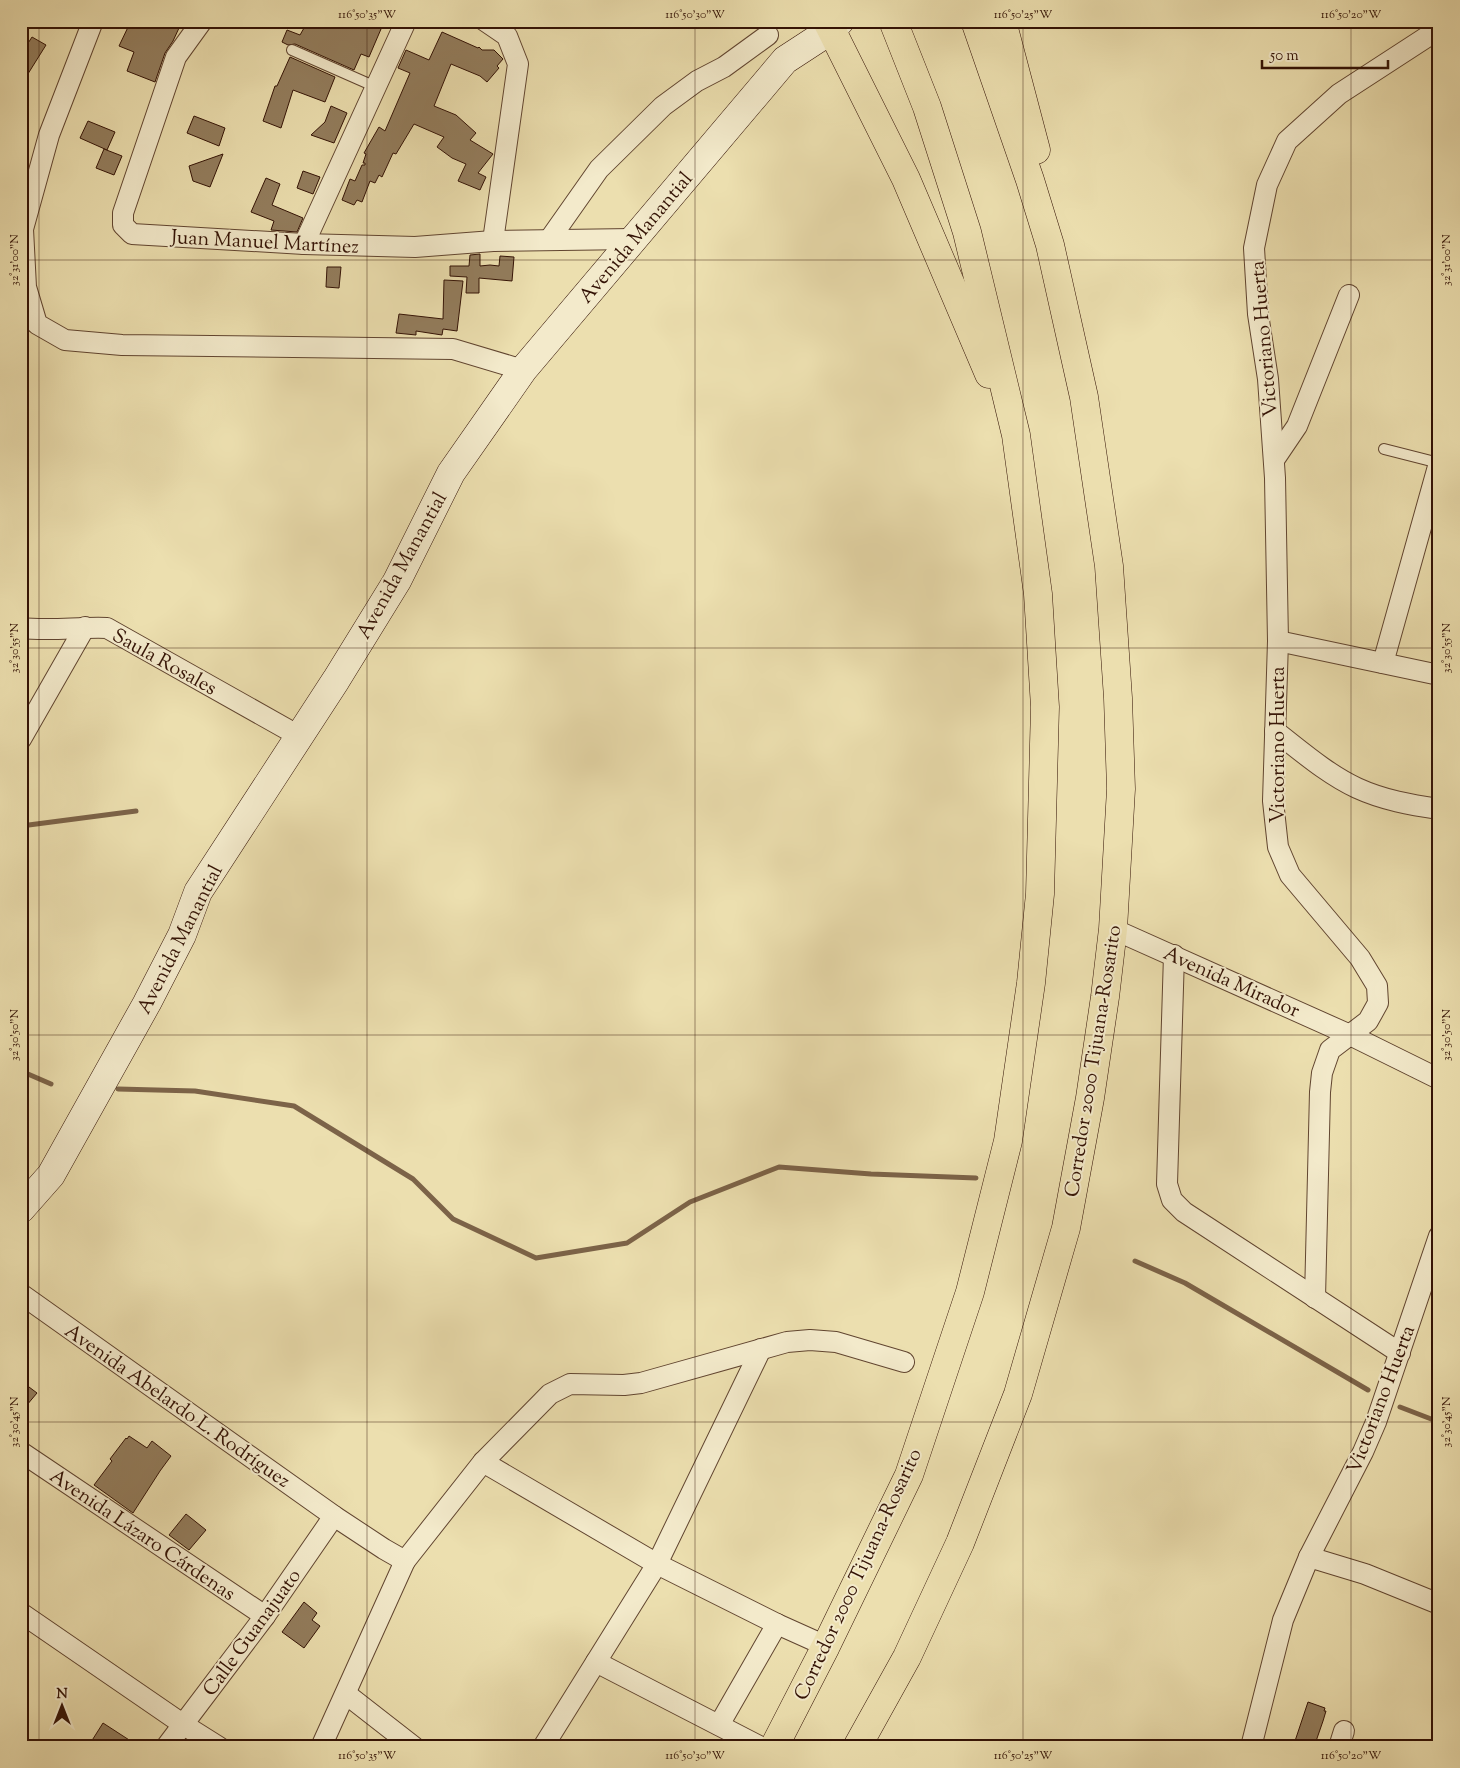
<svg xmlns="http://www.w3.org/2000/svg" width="1460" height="1768" viewBox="0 0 1460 1768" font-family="'Sorts Mill Goudy',serif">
  <rect width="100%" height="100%" fill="#ecdfaf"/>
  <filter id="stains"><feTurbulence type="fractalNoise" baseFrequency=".004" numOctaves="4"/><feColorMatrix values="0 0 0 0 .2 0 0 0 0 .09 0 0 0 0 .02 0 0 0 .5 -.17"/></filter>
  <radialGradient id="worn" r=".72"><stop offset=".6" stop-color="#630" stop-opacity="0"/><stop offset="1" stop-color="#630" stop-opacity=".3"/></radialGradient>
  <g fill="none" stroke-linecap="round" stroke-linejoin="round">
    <g stroke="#7c6348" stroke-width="5">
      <path d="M21 826 136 811"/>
      <path d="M21 1071 51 1084"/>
      <path d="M118 1089 195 1091 294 1106 413 1179 453 1219 536 1258 627 1243 690 1202 779 1167 871 1174 976 1178"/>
      <path d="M1135 1261 1185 1283 1368 1390"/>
      <path d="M1400 1407 1439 1422"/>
    </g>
  </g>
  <g fill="#937d5d" stroke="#331205">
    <path d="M144 21H162L179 28 173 41 165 53 155 82 127 71 134 52 119 46 130 23 142 27Z"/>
    <path d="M308 21H363L381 29 369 57 361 54 354 70 295 44 288 45 282 42 287 30 300 35Z"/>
    <path d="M442 32 478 48 479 47 482 50H494L503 59 497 66 499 68 487 82 480 76 451 64 434 106 456 115 476 133 470 140 493 154 478 173 486 177 480 190 458 181 466 164 452 158 437 147 444 137 414 124 396 154 393 153 382 177 379 175 375 183 370 181 362 202 357 200 354 205 342 200 350 179 355 181 362 165H365V163H363L366 154 364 153 379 127 385 131 410 73 398 68 406 50 429 60Z"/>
    <path d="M32 37 46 45 21 85V54Z"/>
    <path d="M290 57 335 77 325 102 293 90 281 128 263 121 275 86H277Z"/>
    <path d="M331 106 347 113 334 143 311 135 325 122Z"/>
    <path d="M194 116 225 128 219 146 187 133Z"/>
    <path d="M88 121 115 132 107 150 80 138Z"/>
    <path d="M104 149 122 156 114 175 96 168Z"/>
    <path d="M223 154 210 187 193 181 189 166Z"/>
    <path d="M303 171 320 177 313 194 297 188Z"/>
    <path d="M266 178 280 184 272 205 303 218 297 232 271 230 274 221 251 212Z"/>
    <path d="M480 254V266L490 265 499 266 500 256 514 257 512 281 479 278V293H466L467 277 450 276V266H469L470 255Z"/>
    <path d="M327 267H341L339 288 326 287Z"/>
    <path d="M444 280 463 281 457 331 443 329 442 335 416 331V335L396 333 399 314 443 319Z"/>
    <path d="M21 1381 37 1393 21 1412Z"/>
    <path d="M129 1436 147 1448 152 1441 171 1456 160 1471 133 1513 94 1485 112 1461 110 1459 126 1438 127 1439Z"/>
    <path d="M186 1514 206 1530 189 1550 169 1535Z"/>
    <path d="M304 1602 317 1613 312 1620 320 1626 304 1648 282 1632Z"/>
    <path d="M1308 1702 1325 1708 1324 1711H1326L1323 1721 1314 1747H1293Z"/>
    <path d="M103 1723 140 1747H89L92 1742H91Z"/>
  </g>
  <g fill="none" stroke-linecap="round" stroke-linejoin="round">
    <g stroke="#614530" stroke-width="12">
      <g id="service">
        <path d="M292 50 376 87"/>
        <path d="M1384 449 1439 463"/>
      </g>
    </g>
    <g stroke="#614530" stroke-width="22">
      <g id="minor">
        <path d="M93 21 49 135 23 229 26 287 37 324 65 340 122 345 453 349 523 370"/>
        <path d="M202 21 176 57 123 213V225L132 234 304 244 415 247 493 241 632 239"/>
        <path d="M485 21 507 36 518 64 493 241"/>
        <path d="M549 240 599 169 663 106 697 81 724 67 768 35"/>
        <path d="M304 244 406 21"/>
        <path d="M1274 460 1297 426 1349 295"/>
        <path d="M21 628C50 631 78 627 107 628L299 736"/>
        <path d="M1278 641 1439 675"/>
        <path d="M1383 663 1439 463"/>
        <path d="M1275 731C1301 751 1327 774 1357 788 1383 800 1411 805 1439 809"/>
        <path d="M21 739 85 627"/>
        <path d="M1113 929 1350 1035 1439 1079"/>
        <path d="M1174 955 1167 1184 1172 1200 1184 1212 1400 1353"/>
        <path d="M21 1294 334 1516 384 1549 405 1561 321 1747"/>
        <path d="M1315 1298 1320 1092 1322 1073 1330 1050 1368 1021 1378 1003 1377 986 1360 958 1290 875 1278 847 1273 801 1278 641 1275 478 1268 379 1258 314 1254 248 1267 185 1287 141 1339 94 1439 29"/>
        <path d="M21 1452 265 1616"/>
        <path d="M483 1462 657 1564 777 1624 826 1646"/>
        <path d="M1309 1557 1365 1574 1439 1604"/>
        <path d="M405 1561 483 1462 550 1394 570 1384 624 1385 641 1383 787 1342 810 1340 836 1342 904 1362"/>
        <path d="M21 1613 184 1725 219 1747"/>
        <path d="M596 1662 761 1747"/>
        <path d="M346 1694 414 1747"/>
        <path d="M719 1725 777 1624"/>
        <path d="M166 1747 265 1616 334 1516"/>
        <path d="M543 1747 657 1564 761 1349"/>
        <path d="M1251 1747 1283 1620 1309 1557 1363 1452 1376 1422 1439 1236"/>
        <path d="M1339 1747 1344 1731"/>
      </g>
    </g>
    <g stroke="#331205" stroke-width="29">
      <path id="secondary" d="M21 1209 51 1175 147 1003 182 935 198 892 336 680 397 581 451 473 523 370 785 60 831 30 840 21"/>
    </g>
    <g stroke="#331205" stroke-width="29">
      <g id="trunk">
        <path d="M827 21 906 179 989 374"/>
        <path d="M1002 21 1036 150"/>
        <path d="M774 1747 826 1646 909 1475 970 1292 1008 1141 1031 983 1040 894 1045 707 1038 594 1016 435 967 232 927 107 893 21"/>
        <path d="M857 1747 907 1657 960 1543 1018 1394 1066 1228 1090 1098 1105 997 1113 929 1121 789 1118 698 1109 566 1084 397 1050 245 1030 180 975 21"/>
      </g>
    </g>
    <use href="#service" stroke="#f3eacb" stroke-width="10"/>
    <use href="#minor" stroke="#f3eacb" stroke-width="20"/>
    <use href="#secondary" stroke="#f3eacb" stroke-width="28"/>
    <use href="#trunk" stroke="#ecdfaf" stroke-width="28"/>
  </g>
  <path fill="none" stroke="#331205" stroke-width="1" stroke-opacity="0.45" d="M39 21V1747M367 21V1747M695 21V1747M1023 21V1747M1351 21V1747M21 260H1439M21 648H1439M21 1035H1439M21 1422H1439"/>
  <g text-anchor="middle" stroke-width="4" stroke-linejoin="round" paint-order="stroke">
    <g font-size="20" fill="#331205" stroke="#f3eacb">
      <text transform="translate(635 237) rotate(-50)" y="7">Avenida Manantial</text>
      <text transform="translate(265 241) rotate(3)" y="7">Juan Manuel Martínez</text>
      <text transform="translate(1263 339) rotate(-95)" y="7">Victoriano Huerta</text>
      <text transform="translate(401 565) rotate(-61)" y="7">Avenida Manantial</text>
      <text transform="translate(165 661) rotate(29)" y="7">Saula Rosales</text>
      <text transform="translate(1277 745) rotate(-90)" y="7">Victoriano Huerta</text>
      <text transform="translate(179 939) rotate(-63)" y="7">Avenida Manantial</text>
      <text transform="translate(1232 981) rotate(24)" y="7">Avenida Mirador</text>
      <text transform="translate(1092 1061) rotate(-81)" y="7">Corredor 2000 Tijuana-Rosarito</text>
      <text transform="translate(1380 1399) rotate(-69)" y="7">Victoriano Huerta</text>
      <text transform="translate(178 1405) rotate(35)" y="7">Avenida Abelardo L. Rodríguez</text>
      <text transform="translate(143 1534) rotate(34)" y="7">Avenida Lázaro Cárdenas</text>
      <text transform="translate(857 1574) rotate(-65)" y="7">Corredor 2000 Tijuana-Rosarito</text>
      <text transform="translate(251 1632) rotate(-54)" y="7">Calle Guanajuato</text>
    </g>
  </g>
  <rect width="1460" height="1768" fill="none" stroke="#ecdfaf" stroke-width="55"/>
  <g transform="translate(62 1706)" stroke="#f3eacb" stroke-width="4" paint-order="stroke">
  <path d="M0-4L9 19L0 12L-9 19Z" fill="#331205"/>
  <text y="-8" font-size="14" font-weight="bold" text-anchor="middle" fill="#331205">N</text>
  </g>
  <path d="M1262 60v8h126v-8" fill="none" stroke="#331205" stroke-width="2.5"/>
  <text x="1270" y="60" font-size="15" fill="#331205" stroke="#f3eacb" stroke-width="4" paint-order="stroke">50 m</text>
  <rect x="28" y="28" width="1404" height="1712" fill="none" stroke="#331205" stroke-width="2"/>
  <g font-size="12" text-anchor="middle" fill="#331205">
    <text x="367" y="18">116°50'35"W</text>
    <text x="695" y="18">116°50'30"W</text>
    <text x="1023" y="18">116°50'25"W</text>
    <text x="1351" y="18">116°50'20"W</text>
    <text transform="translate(14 260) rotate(-90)" y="4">32°31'00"N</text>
    <text transform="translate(1446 260) rotate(-90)" y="4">32°31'00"N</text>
    <text transform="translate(14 648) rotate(-90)" y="4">32°30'55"N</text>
    <text transform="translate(1446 648) rotate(-90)" y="4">32°30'55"N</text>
    <text transform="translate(14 1035) rotate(-90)" y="4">32°30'50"N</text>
    <text transform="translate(1446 1035) rotate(-90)" y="4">32°30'50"N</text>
    <text transform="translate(14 1422) rotate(-90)" y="4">32°30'45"N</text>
    <text transform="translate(1446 1422) rotate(-90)" y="4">32°30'45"N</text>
    <text x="367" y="1759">116°50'35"W</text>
    <text x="695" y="1759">116°50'30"W</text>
    <text x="1023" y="1759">116°50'25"W</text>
    <text x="1351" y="1759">116°50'20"W</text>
  </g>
  <rect width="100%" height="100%" filter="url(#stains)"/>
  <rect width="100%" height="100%" fill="url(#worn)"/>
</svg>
